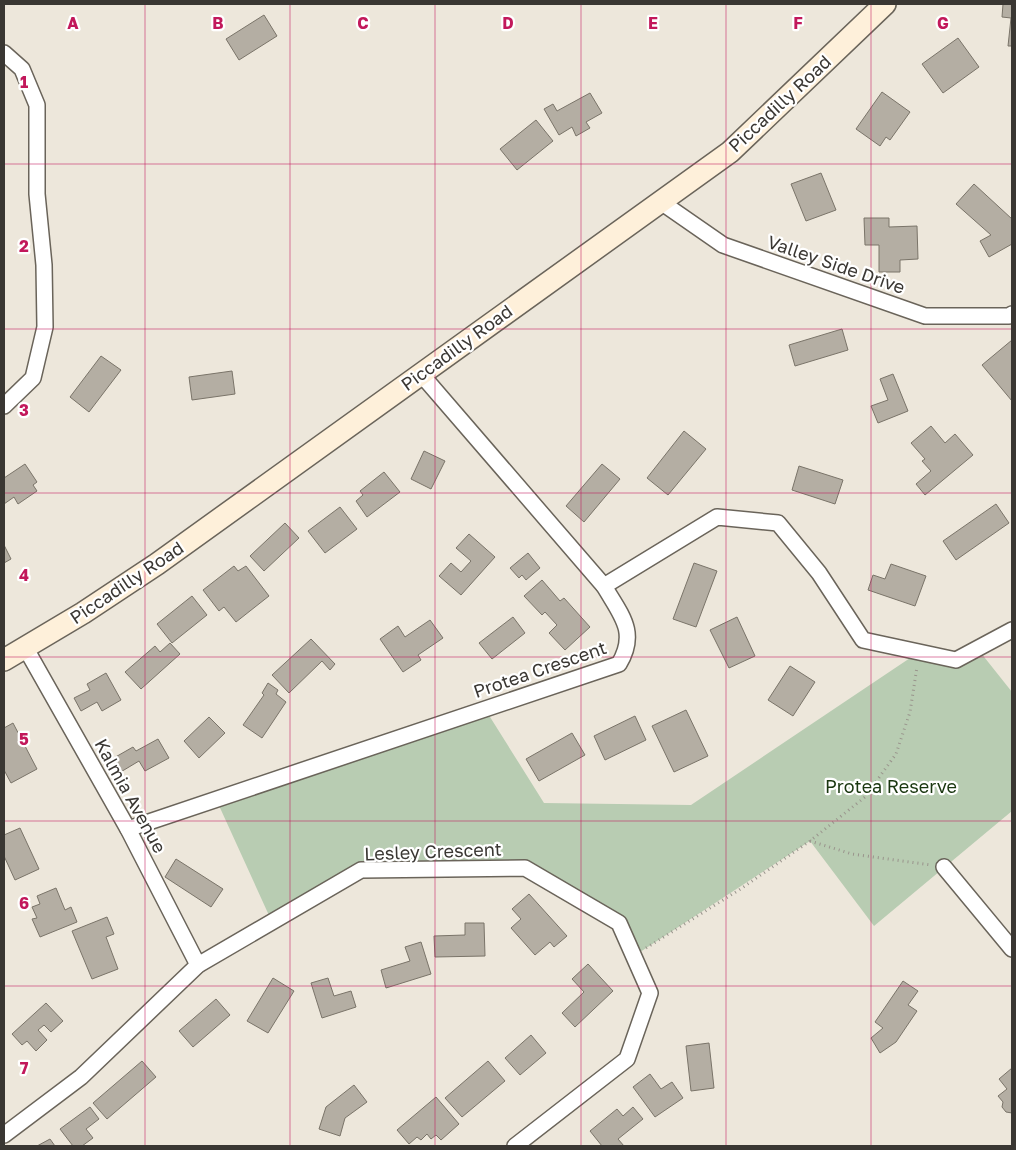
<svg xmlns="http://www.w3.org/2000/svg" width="1016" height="1150" viewBox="0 0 1016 1150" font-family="'Golos Text',sans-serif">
  <rect width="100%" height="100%" fill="#ede7db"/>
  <path fill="#b8ccb2" d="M977 648 1012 692V811L874 926 810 841 634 956 619 923 525 868 361 870 272 922 216 799 485 709 544 803 691 805 919 652 956 660Z"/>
  <g fill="#b4aea3" stroke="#7a7469">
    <path d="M1003 4H1012V46H1008L1011 18 1002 17Z"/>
    <path d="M264 15 277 36 239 60 226 39Z"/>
    <path d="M958 38 979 67 943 93 922 64Z"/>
    <path d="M882 92 910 112 890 140 886 137 880 146 856 129Z"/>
    <path d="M590 93 602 113 586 122 590 128 576 136 572 127 559 135 544 109 553 104 557 111Z"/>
    <path d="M536 120 553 141 517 170 500 149Z"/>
    <path d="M821 173 836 210 806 221 791 184Z"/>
    <path d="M974 184 1012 219V244L989 257 980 241 991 235 956 204Z"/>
    <path d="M864 218H889V227L917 226 918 259 900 260V272H879V245H865Z"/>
    <path d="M842 329 848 350 795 366 789 345Z"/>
    <path d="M1012 340V401L982 365Z"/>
    <path d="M101 356 121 370 89 412 70 397Z"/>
    <path d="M232 371 235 394 192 400 189 377Z"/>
    <path d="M893 374 908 411 878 423 871 406 888 400 880 379Z"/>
    <path d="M931 426 945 443 955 434 973 455 925 495 916 484 931 471 922 461 925 459 911 443Z"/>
    <path d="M684 431 706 449 668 495 647 478Z"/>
    <path d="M424 451 445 461 431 489 411 479Z"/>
    <path d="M25 464 37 482 33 485 37 491 18 504 14 497 4 504V478Z"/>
    <path d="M602 464 620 479 584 522 566 506Z"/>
    <path d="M799 466 843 480 835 504 792 490Z"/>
    <path d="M384 472 400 492 367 517 356 501 363 495 360 491Z"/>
    <path d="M996 504 1009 523 956 560 943 541Z"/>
    <path d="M340 507 357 529 325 553 308 531Z"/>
    <path d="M285 523 299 538 264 571 250 556Z"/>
    <path d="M469 534 495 557 461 595 439 576 451 563 461 572 471 561 456 548Z"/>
    <path d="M4 545 11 559 4 563Z"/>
    <path d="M528 553 540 568 526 580 522 575 519 578 510 568Z"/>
    <path d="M694 563 717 571 696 627 673 619Z"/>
    <path d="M891 564 926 576 915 606 868 590 873 575 885 579Z"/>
    <path d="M234 566 238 571 246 566 269 596 236 622 224 607 219 611 203 590Z"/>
    <path d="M542 580 560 601 564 598 590 627 565 650 549 633 557 625 545 612 542 615 524 596Z"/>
    <path d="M192 596 207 615 172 643 157 624Z"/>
    <path d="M513 617 525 633 492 659 479 643Z"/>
    <path d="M737 617 755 656 729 668 710 630Z"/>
    <path d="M430 620 443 638 418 655 421 660 403 672 380 639 398 626 405 637Z"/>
    <path d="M311 639 335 664 330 670 322 661 289 693 272 675Z"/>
    <path d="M170 643 180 654 141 689 125 672 155 646 160 652Z"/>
    <path d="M790 666 815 682 793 716 768 700Z"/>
    <path d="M106 673 121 700 102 711 97 702 81 711 74 698 90 690 87 684Z"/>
    <path d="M268 683 278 690 276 694 286 702 262 738 243 725 264 695 262 693Z"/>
    <path d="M686 710 708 756 674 772 652 726Z"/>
    <path d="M635 716 646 740 605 760 594 736Z"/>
    <path d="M209 717 225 733 199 758 184 741Z"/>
    <path d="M13 723 37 769 11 783 4 770V728Z"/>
    <path d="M572 733 585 755 539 781 526 759Z"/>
    <path d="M158 739 169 758 145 771 139 761 119 773 112 759 133 747 136 751Z"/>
    <path d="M20 828 39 869 15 880 4 856V835Z"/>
    <path d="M176 859 223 889 211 907 165 877Z"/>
    <path d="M56 888 65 910 71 907 77 922 40 937 32 919 37 918 32 907 40 904 37 896Z"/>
    <path d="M529 894 567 936 554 947 550 942 535 955 511 928 521 919 512 909Z"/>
    <path d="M107 917 114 934 106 937 118 969 92 979 72 931Z"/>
    <path d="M465 923H484L485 956 435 957 434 936 465 935Z"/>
    <path d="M421 942 431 974 386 988 381 970 410 961 405 947Z"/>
    <path d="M588 964 613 991 575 1027 562 1013 584 992 572 979Z"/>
    <path d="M273 978 294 991 268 1033 247 1021Z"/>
    <path d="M328 978 334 996 351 991 356 1007 322 1018 311 983Z"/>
    <path d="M903 981 918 991 908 1005 917 1011 896 1042 880 1053 871 1038 883 1028 875 1022Z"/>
    <path d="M216 999 230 1015 193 1047 179 1031Z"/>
    <path d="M46 1003 63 1021 51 1032 44 1025 38 1030 47 1040 36 1051 27 1041 22 1045 12 1034Z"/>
    <path d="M531 1035 546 1053 520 1075 505 1058Z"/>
    <path d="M709 1043 714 1088 691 1091 686 1046Z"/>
    <path d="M142 1061 156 1077 107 1119 93 1103Z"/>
    <path d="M488 1061 505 1081 462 1117 445 1098Z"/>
    <path d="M1012 1068V1113L1006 1112 1002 1107 1003 1102 998 1096 1007 1089 999 1079Z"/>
    <path d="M650 1074 661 1089 672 1082 683 1098 655 1117 633 1087Z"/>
    <path d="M354 1085 367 1102 345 1118 340 1136 319 1129 326 1107Z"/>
    <path d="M436 1097 459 1124 441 1140 436 1135 431 1139 427 1134 421 1140 417 1137 409 1144 397 1130Z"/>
    <path d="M90 1107 99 1119 86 1129 93 1138 82 1146H73L60 1129Z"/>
    <path d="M633 1107 643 1119 618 1139 624 1146H602L590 1131 617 1109 623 1116Z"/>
    <path d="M50 1139 55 1146H37Z"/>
  </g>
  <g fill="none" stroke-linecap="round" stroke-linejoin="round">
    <g stroke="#6a645a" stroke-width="18">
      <g id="minor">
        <path d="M4 53 22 69 37 105V194L44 265 45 327 33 378 4 406"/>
        <path d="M661 202 723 245 925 316H1009L1012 314"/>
        <path d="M604 586 717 517 778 523 819 573 863 640 956 660 1012 630"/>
        <path d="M25 647 128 829 198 965"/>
        <path d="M128 829 619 664C638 632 621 615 604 586L421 374"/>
        <path d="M944 867 1012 949"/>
        <path d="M4 1135 81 1077 198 965 361 870 525 868 619 923 650 993 627 1059 515 1146"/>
      </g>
    </g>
    <g stroke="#6a645a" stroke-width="24">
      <path id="secondary" d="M4 660 83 613 157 564 730 152 885 4"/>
    </g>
    <g stroke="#99948c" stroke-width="3" stroke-dasharray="1 4" stroke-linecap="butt">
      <path d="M810 841 852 854 931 865"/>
      <path d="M646 948 739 890 810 841 865 797 896 754 910 712 917 667"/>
    </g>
    <use href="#minor" stroke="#fff" stroke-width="15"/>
    <use href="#secondary" stroke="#fef0da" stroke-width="21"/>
  </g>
  <path fill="none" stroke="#c2185b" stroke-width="1" stroke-opacity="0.55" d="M145 4V1146M290 4V1146M435 4V1146M581 4V1146M726 4V1146M871 4V1146M4 164H1012M4 329H1012M4 493H1012M4 657H1012M4 821H1012M4 986H1012"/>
  <g text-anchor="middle" stroke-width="4.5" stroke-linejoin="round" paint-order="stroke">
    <g font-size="18" fill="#3a3733" stroke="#fff">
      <text transform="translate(780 104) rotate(-43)" y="6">Piccadilly Road</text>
      <text transform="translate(836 265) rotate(19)" y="6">Valley Side Drive</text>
      <text transform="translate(457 348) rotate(-36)" y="6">Piccadilly Road</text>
      <text transform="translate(127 583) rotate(-34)" y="6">Piccadilly Road</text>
      <text transform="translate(540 670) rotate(-19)" y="6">Protea Crescent</text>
      <text transform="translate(130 796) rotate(61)" y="6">Kalmia Avenue</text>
      <text transform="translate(433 852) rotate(-2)" y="6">Lesley Crescent</text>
    </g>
    <g font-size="18" fill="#1a3710" stroke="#fff">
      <text x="891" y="793">Protea Reserve</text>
    </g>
  </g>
  <g font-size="16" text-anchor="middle" font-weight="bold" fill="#c2185b" stroke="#fff" stroke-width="4.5" stroke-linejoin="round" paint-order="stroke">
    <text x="73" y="29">A</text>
    <text x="218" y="29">B</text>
    <text x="363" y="29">C</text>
    <text x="508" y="29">D</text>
    <text x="653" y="29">E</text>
    <text x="798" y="29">F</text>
    <text x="943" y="29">G</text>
    <text x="24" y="88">1</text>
    <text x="24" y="252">2</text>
    <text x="24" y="416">3</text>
    <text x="24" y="581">4</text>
    <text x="24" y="745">5</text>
    <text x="24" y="909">6</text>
    <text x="24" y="1074">7</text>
  </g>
  <rect width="1016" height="1150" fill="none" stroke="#3a3733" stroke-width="10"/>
</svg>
